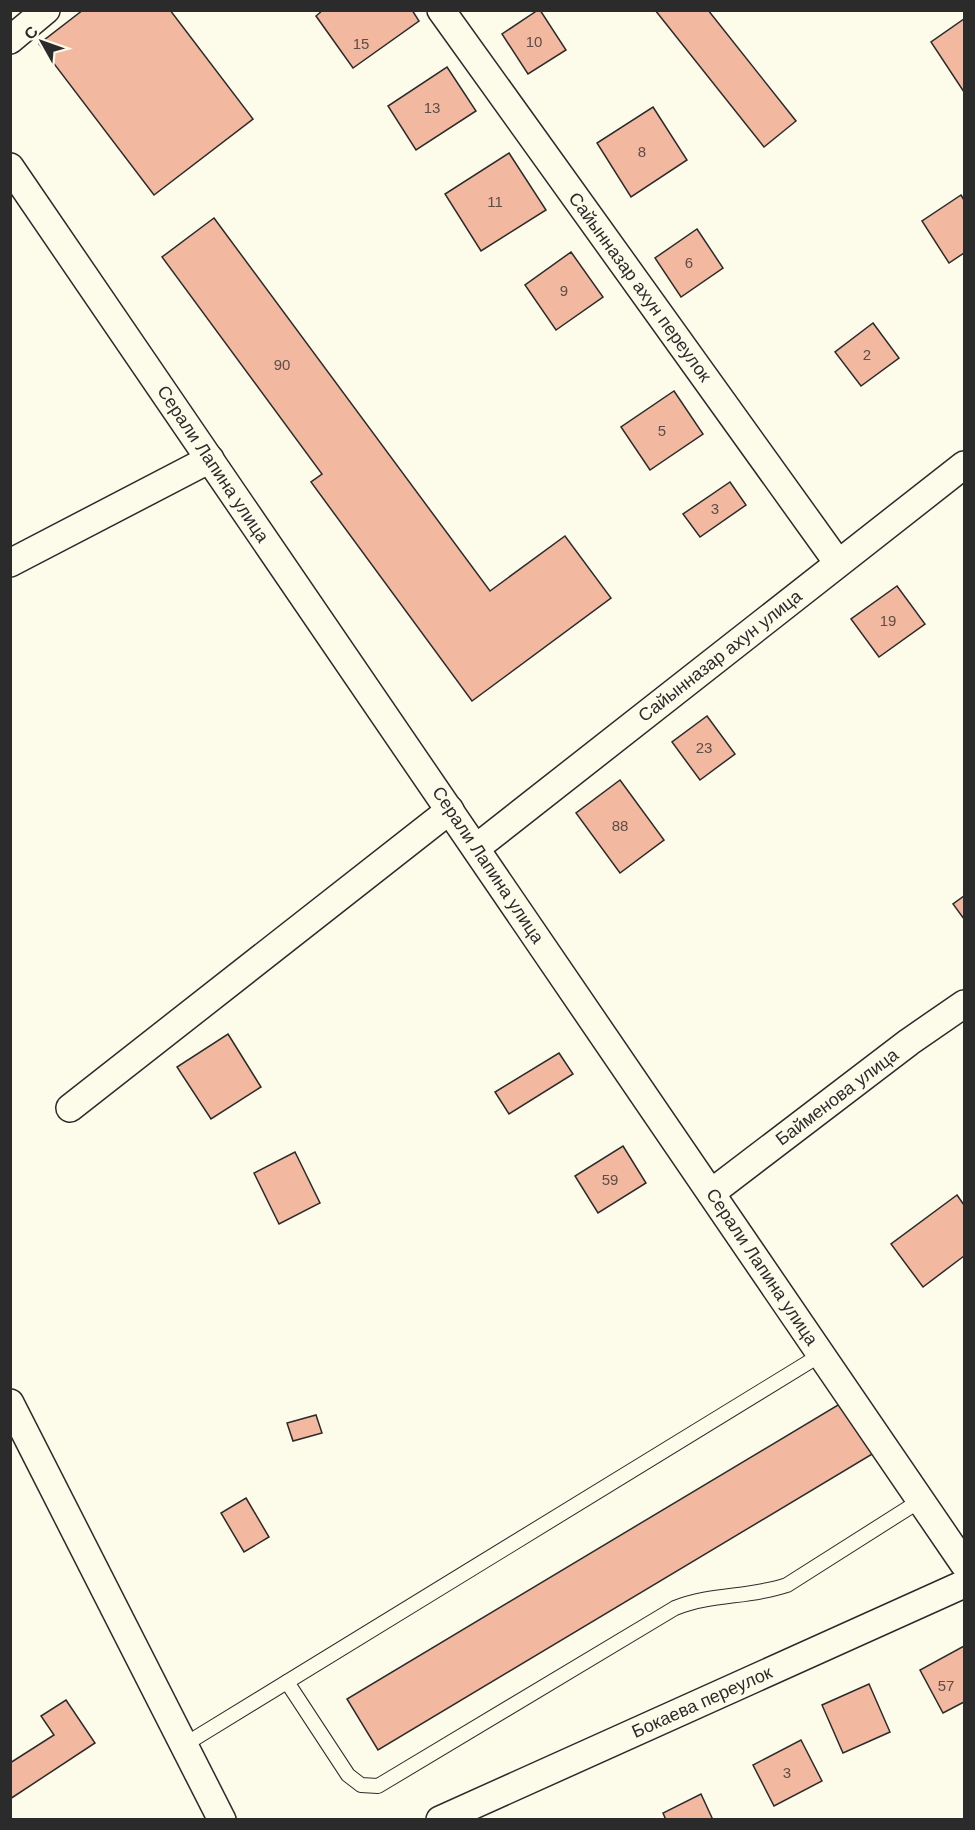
<svg xmlns="http://www.w3.org/2000/svg" width="975" height="1830" viewBox="0 0 975 1830" font-family="Helvetica,sans-serif">
  <rect width="100%" height="100%" fill="#fdfbea"/>
  <g fill="#f2b8a0" stroke="#2b2b2b" stroke-width="1.5">
    <path d="M83 10H170L253 119 154 195 39 44Z"/>
    <path d="M323 10H412L419 21 353 68 316 16Z"/>
    <path d="M538 10H540L566 50 528 74 502 34Z"/>
    <path d="M655 10H708L796 121 764 147Z"/>
    <path d="M964 19V92L931 42Z"/>
    <path d="M447 67 476 111 416 150 388 106Z"/>
    <path d="M653 107 687 160 631 197 597 143Z"/>
    <path d="M509 153 546 210 481 251 445 194Z"/>
    <path d="M961 195 964 200V253L949 263 922 221Z"/>
    <path d="M214 218 490 591 565 536 611 598 472 701 311 482 322 474 162 257Z"/>
    <path d="M697 229 723 268 681 297 655 258Z"/>
    <path d="M571 252 603 297 556 330 525 285Z"/>
    <path d="M873 323 899 358 861 386 835 352Z"/>
    <path d="M674 391 703 434 650 470 621 427Z"/>
    <path d="M730 482 746 505 700 537 683 514Z"/>
    <path d="M897 586 925 624 879 657 851 619Z"/>
    <path d="M707 716 735 754 700 780 672 742Z"/>
    <path d="M620 780 664 840 620 873 576 813Z"/>
    <path d="M964 896V919L953 904Z"/>
    <path d="M228 1034 261 1087 211 1119 177 1067Z"/>
    <path d="M559 1053 573 1074 509 1114 495 1092Z"/>
    <path d="M623 1146 646 1183 598 1213 575 1176Z"/>
    <path d="M295 1152 320 1203 279 1224 254 1173Z"/>
    <path d="M957 1195 964 1205V1256L923 1287 891 1244Z"/>
    <path d="M843 1402 874 1453 378 1750 347 1699Z"/>
    <path d="M316 1415 322 1433 293 1441 287 1423Z"/>
    <path d="M246 1498 269 1537 244 1552 221 1513Z"/>
    <path d="M964 1646V1702L943 1713 920 1670Z"/>
    <path d="M869 1684 890 1732 843 1753 822 1705Z"/>
    <path d="M66 1700 95 1743 10 1799V1763L54 1735 41 1716Z"/>
    <path d="M801 1740 822 1781 774 1806 753 1765Z"/>
    <path d="M701 1794 713 1820H666L663 1813Z"/>
  </g>
  <g fill="none" stroke-linecap="round" stroke-linejoin="round">
    <g stroke="#2b2b2b" stroke-width="16">
      <g id="lane">
        <path d="M287 1682 348 1775 361 1785 378 1786 675 1608C712 1593 749 1598 787 1585L921 1500"/>
        <path d="M184 1745 822 1354"/>
      </g>
    </g>
    <g stroke="#2b2b2b" stroke-width="30">
      <g id="street">
        <path d="M441 10 838 563"/>
        <path d="M10 40 46 10"/>
        <path d="M10 167 964 1564"/>
        <path d="M10 563 210 459"/>
        <path d="M476 848 964 465"/>
        <path d="M70 1108 450 810"/>
        <path d="M711 1193 909 1042 964 1004"/>
        <path d="M10 1403 222 1820"/>
        <path d="M440 1820 964 1584"/>
      </g>
    </g>
    <use href="#lane" stroke="#fdfbea" stroke-width="14"/>
    <use href="#street" stroke="#fdfbea" stroke-width="27"/>
  </g>
  <g text-anchor="middle" stroke-width="4.5" stroke-linejoin="round" paint-order="stroke">
    <g font-size="15" fill="#5d4e48">
      <text x="534" y="47">10</text>
      <text x="361" y="49">15</text>
      <text x="432" y="113">13</text>
      <text x="642" y="157">8</text>
      <text x="495" y="207">11</text>
      <text x="689" y="268">6</text>
      <text x="564" y="296">9</text>
      <text x="867" y="360">2</text>
      <text x="282" y="370">90</text>
      <text x="662" y="436">5</text>
      <text x="715" y="514">3</text>
      <text x="888" y="626">19</text>
      <text x="704" y="753">23</text>
      <text x="620" y="831">88</text>
      <text x="610" y="1185">59</text>
      <text x="946" y="1691">57</text>
      <text x="787" y="1778">3</text>
    </g>
    <g font-size="18" fill="#2b2b2b" stroke="#fdfbea">
      <text transform="translate(640 287) rotate(54)" y="6">Сайынназар ахун переулок</text>
      <text transform="translate(213 464) rotate(56)" y="6">Серали Лапина улица</text>
      <text transform="translate(720 656) rotate(-38)" y="6">Сайынназар ахун улица</text>
      <text transform="translate(488 865) rotate(56)" y="6">Серали Лапина улица</text>
      <text transform="translate(837 1097) rotate(-37)" y="6">Байменова улица</text>
      <text transform="translate(762 1267) rotate(56)" y="6">Серали Лапина улица</text>
      <text transform="translate(702 1702) rotate(-24)" y="6">Бокаева переулок</text>
    </g>
  </g>
  <rect width="975" height="1830" fill="none" stroke="#2b2b2b" stroke-width="24"/>
  <g transform="translate(42 42) rotate(310)" stroke="#fdfbea" stroke-width="4.5" paint-order="stroke">
  <path d="M0-4.5L10 22L0 15L-10 22Z" fill="#2b2b2b"/>
  <text y="-9" font-size="16" font-weight="bold" text-anchor="middle" fill="#2b2b2b">С</text>
  </g>
</svg>
